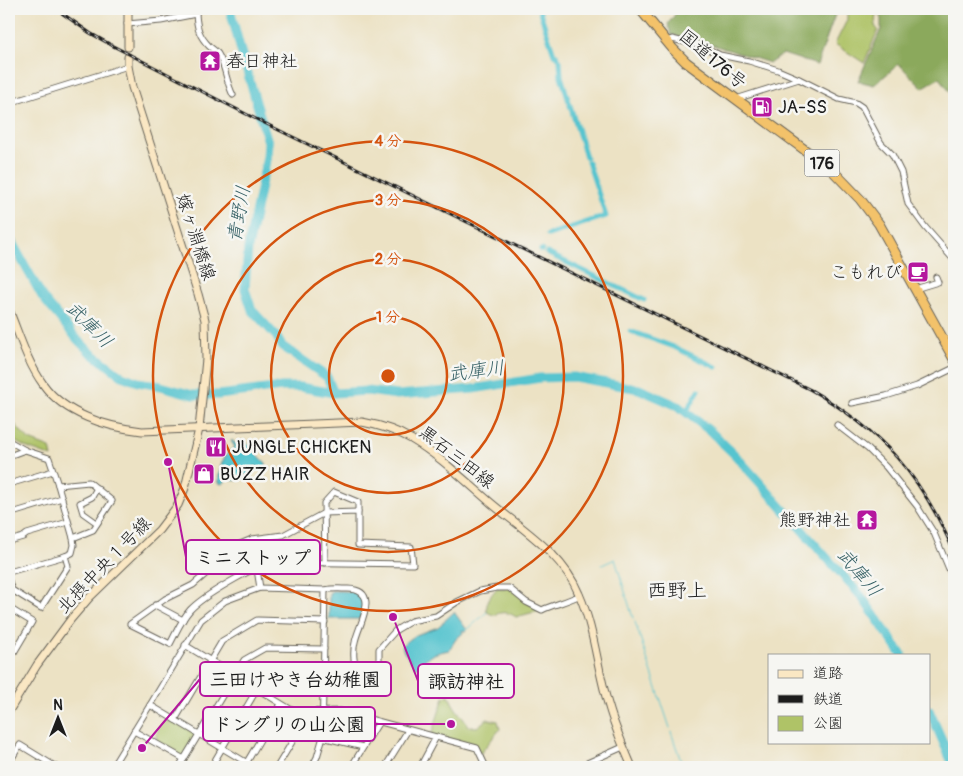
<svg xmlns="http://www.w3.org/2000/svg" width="963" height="776" viewBox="0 0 963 776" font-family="Pangolin,'Klee One',sans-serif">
  <rect width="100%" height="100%" fill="#f6f6f2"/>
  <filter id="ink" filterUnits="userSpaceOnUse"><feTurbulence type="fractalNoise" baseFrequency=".02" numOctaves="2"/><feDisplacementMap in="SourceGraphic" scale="10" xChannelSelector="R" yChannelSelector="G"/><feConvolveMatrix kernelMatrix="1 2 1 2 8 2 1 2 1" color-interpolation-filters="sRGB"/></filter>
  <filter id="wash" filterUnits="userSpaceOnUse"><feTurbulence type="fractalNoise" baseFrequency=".0096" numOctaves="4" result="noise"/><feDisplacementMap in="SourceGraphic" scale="20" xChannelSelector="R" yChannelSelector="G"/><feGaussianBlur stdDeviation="1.12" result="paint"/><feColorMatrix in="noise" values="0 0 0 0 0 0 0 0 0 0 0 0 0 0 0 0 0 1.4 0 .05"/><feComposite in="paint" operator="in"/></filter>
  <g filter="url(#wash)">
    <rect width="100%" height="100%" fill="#ece2c4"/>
    <g fill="#afc367" stroke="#667042">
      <path d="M847 9H880L876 14 875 26 878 30 864 63 835 44 847 20Z"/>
      <path d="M9 418 29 440 50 448 52 457 25 447 9 438Z"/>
      <path d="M497 588H509L542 610 516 617C507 611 503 612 493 615L487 612C485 602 491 595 497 588Z"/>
      <path d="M449 695C453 708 462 715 468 726L477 727 487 719 498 721 500 729 480 754 477 748 431 736 444 697Z"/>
      <path d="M175 720 199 734 184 759 157 743 156 734 163 722Z"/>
    </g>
    <g fill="#8ba95c" stroke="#54623c">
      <path d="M679 9H837L817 65 783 54 770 63 697 40 671 35 668 24Z"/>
      <path d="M881 9H954V97L939 78 922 88 899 64 874 85 858 81 881 29Z"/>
    </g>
    <g fill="#57c4cf" stroke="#3a7076">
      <path d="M232 440 237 445 243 440 266 463V469H263L255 466C245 476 244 484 228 479L222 484 219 483C218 475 221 462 226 455 228 452 232 449 235 447L231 441Z"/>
      <path d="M332 591C354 591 372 591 360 619H329V593Z"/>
      <path d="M454 612 467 630 465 631 462 630 463 633 456 639 449 650C435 653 427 655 418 667H415L404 652 402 645 416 635 438 627Z"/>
    </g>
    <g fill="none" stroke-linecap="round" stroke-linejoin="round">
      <g stroke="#57c4cf" stroke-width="1">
        <path d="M602 565 615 559 633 618"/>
        <path d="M635 622 670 728"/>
        <path d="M467 630 487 612"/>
        <path d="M671 732 683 767"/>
      </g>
      <g stroke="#57c4cf" stroke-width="5">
        <path d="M539 9 554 54 557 55 558 57"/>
        <path d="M560 61 561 76 586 157"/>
        <path d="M548 235 606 216 588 162"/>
        <path d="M541 250H542"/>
        <path d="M547 253 644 300"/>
        <path d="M630 331 674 347 716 367"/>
        <path d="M686 412 699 390"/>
      </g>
      <g stroke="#57c4cf" stroke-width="9">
        <path d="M230 9 241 51 268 142 267 157 248 248 245 289 252 310 276 336 282 346 327 377 334 393"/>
        <path d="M9 237 43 298 77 339 90 352 122 376 138 382 161 386 193 395H218L282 387H300L334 393 368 391 397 395 473 389 540 378 574 377 639 389 678 406 710 431 735 455 861 596 902 655"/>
        <path d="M929 710 954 767"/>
      </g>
    </g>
  </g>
  <g filter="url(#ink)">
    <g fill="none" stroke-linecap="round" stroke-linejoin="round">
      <g stroke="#656157" stroke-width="7">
        <g id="street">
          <path d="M196 14C197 28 199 36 209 46 212 49 216 51 218 54 226 67 226 82 233 95"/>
          <path d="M127 24 161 21 196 14V9"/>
          <path d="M666 41 672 39 702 46 720 55 749 61 778 70 799 79 839 99 856 103 862 107 881 143 892 154 901 172 908 204 925 227 954 260"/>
          <path d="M736 99 799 79"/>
          <path d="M9 103 128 66"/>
          <path d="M915 289 938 282 936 277"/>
          <path d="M852 403 886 396 917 386 954 368"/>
          <path d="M837 425 868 449 886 467 917 506 934 533 954 581"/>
          <path d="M9 441 25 450 49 458 58 485 89 482 112 501 93 530 73 538 74 545 72 553 65 556 68 566 41 608 12 590 9 581"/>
          <path d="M9 456 25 450"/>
          <path d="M9 484 53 471"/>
          <path d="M58 485 73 538"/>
          <path d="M97 488 92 497 80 503 83 513 97 523"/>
          <path d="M358 512V545L411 547 413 564 273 562C254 566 203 596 190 610 181 620 176 633 170 644L130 624 165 599 193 585 240 544 252 539 283 535 324 513Z"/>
          <path d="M9 514 62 498"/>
          <path d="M252 539 260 588"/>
          <path d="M9 541 23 537 27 534 68 522"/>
          <path d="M325 563 324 503 334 492 358 502V512"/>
          <path d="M9 572 65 556"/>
          <path d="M325 590C333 588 341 589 348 589 382 590 358 625 355 642 351 658 356 694 379 676V649L396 630 411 621 436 616 457 602 480 591 497 588H509L526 602 542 610C554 604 567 602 580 595"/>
          <path d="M155 605 183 620"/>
          <path d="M9 608 32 622 9 661"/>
          <path d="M185 645 295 712 340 711 477 748 486 767"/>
          <path d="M175 720 222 641 257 620 325 622"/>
          <path d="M134 731 184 759"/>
          <path d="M322 737 363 747"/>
          <path d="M9 763 20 745 56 767"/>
          <path d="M114 763 121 767"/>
          <path d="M112 767 150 705"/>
          <path d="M179 767 244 660 265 648 324 649"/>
          <path d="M211 767 266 674 323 677"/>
          <path d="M244 767 281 704"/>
          <path d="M254 767 150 705 201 620 225 601 260 588 325 590 322 740 317 757 312 767"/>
          <path d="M277 767 295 737V712"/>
          <path d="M351 767 379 722"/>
          <path d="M385 767 408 730"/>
          <path d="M420 767 436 737"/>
          <path d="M578 767 623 747"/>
        </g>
      </g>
      <g stroke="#656157" stroke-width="9">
        <g id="secondary">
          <path d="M128 9V47"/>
          <path d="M9 310C19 334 27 362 43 384 64 414 106 427 142 431L362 422C379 425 396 430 411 439 440 456 465 481 491 503 523 530 563 554 579 594 595 630 597 670 609 707 615 728 624 748 632 767"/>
          <path d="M9 711 37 665 71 619 89 598 159 530 178 505 185 488 199 429 206 359 205 320 198 294 132 87 128 66V57"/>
        </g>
      </g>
      <g stroke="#656157" stroke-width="11">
        <path id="highway" d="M640 9 673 49 686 62 832 170 860 199 879 224 954 359"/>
      </g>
      <use href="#street" stroke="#fff" stroke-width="5"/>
      <use href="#secondary" stroke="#fae7c3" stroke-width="7"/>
      <use href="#highway" stroke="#f3c26a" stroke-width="9"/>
      <g stroke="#1c1c1c" stroke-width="3">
        <path id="rail" d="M56 9 90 33 113 46 252 117 811 390C882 431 922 476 954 552"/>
      </g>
      <use href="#rail" stroke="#f6f6f2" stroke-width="1" stroke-dasharray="4" stroke-linecap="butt"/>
    </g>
  </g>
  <g fill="none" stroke="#d4530e" stroke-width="2.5">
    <circle cx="388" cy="376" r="59"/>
    <circle cx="388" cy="376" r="117"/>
    <circle cx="388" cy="376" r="176"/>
    <circle cx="388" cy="376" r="235"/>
  </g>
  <defs>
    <g id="temple-square" transform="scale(1.125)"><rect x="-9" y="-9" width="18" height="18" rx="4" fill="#b5179e" stroke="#f6f6f2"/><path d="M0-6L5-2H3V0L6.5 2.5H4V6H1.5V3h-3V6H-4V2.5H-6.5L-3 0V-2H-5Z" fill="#fff"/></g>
    <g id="fuel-square" transform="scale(1.125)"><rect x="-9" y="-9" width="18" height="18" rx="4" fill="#b5179e" stroke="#f6f6f2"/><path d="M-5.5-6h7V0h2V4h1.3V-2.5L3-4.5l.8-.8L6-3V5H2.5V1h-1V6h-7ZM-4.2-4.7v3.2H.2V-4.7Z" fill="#fff"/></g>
    <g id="cafe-square" transform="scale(1.125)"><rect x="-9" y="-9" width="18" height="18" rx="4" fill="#b5179e" stroke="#f6f6f2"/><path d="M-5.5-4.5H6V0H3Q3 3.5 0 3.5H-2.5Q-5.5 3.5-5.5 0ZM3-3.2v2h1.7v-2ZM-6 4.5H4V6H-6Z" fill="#fff"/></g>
    <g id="restaurant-square" transform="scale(1.125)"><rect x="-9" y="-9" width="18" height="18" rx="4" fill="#b5179e" stroke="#f6f6f2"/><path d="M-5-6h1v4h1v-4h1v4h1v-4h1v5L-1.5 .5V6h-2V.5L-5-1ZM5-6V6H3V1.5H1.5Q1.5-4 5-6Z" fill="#fff"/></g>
    <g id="shop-square" transform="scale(1.125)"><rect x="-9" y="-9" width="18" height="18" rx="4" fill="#b5179e" stroke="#f6f6f2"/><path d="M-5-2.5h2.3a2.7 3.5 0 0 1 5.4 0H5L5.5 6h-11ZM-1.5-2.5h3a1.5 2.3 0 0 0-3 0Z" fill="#fff"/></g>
  </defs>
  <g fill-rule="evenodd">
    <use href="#temple-square" x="210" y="61"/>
    <use href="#fuel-square" x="762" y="107"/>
    <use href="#cafe-square" x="918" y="272"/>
    <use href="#restaurant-square" x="216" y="447"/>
    <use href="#shop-square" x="204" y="474"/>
    <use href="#temple-square" x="867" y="520"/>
  </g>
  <g text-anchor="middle" stroke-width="5" stroke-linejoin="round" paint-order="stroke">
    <rect fill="#f6f6f2" stroke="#5d5d5c" stroke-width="1" x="804.5" y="149.5" width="35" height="27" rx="4"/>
    <g font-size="16" font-weight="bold" fill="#1c1c1c">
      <text x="822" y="169">176</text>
    </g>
    <g font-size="18" fill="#1c1c1c" stroke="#f6f6f2">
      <text transform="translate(713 59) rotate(40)" y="6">国道176号</text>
      <text transform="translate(196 237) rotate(72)" y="6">嫁ヶ淵橋線</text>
      <text transform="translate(457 457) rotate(38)" y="6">黒石三田線</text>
      <text transform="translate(104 565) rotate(-46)" y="6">北摂中央１号線</text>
    </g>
    <g font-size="18" fill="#1c1c1c" stroke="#f6f6f2" text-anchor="start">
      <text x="226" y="67">春日神社</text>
      <text x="778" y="113">JA-SS</text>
      <text x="902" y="278" text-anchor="end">こもれび</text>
      <text x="232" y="453">JUNGLE CHICKEN</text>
      <text x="220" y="480">BUZZ HAIR</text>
      <text x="851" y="526" text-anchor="end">熊野神社</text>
    </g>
    <g font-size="19" font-style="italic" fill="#345f64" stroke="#f6f6f2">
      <text transform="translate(238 214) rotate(-80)" y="7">青野川</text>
      <text transform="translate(90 324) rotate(45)" y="7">武庫川</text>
      <text transform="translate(476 370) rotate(-7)" y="7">武庫川</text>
      <text transform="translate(860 572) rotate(50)" y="7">武庫川</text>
    </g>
    <g font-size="20" fill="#1c1c1c" stroke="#f6f6f2">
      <text x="677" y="597">西野上</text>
    </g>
  </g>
  <circle cx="388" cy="376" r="8" fill="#d4530e" stroke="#f6f6f2" stroke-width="2.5"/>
  <g font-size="15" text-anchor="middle" font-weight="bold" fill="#d4530e" stroke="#f6f6f2" stroke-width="5" stroke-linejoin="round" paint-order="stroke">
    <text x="388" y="146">4 分</text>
    <text x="388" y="205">3 分</text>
    <text x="388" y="264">2 分</text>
    <text x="388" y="322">1 分</text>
  </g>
  <path fill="none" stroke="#b5179e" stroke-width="2" d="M168 462L186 557M142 748L200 679M393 617L418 681M451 724L375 724"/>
  <g fill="#b5179e" stroke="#f6f6f2" stroke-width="2">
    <circle cx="168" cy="462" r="5"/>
    <circle cx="142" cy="748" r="5"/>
    <circle cx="393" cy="617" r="5"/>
    <circle cx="451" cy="724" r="5"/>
  </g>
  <g fill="#f6f6f2" stroke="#b5179e" stroke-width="2">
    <rect x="186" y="540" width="134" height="34" rx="5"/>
    <rect x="200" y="662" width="191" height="34" rx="5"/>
    <rect x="418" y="664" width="96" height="34" rx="5"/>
    <rect x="203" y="707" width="172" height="34" rx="5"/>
  </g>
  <g font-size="19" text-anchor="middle" font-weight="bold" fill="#1c1c1c">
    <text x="253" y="564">ミニストップ</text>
    <text x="295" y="686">三田けやき台幼稚園</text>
    <text x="466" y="688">諏訪神社</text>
    <text x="289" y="731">ドングリの山公園</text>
  </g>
  <rect width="963" height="776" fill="none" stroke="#f6f6f2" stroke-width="30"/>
  <rect x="768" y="654" width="162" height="90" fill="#f6f6f2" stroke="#9f9f9c"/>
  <rect x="778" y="670" width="25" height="8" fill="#fae7c3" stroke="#9f9f9c"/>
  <text x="813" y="678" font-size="15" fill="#1c1c1c">道路</text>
  <rect x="778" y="695" width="25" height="8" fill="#1c1c1c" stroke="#9f9f9c"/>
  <text x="813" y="704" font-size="15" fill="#1c1c1c">鉄道</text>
  <rect x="778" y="716" width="25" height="15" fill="#afc367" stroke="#9f9f9c"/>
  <text x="813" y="728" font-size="15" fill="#1c1c1c">公園</text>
  <g transform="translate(58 718)" stroke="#f6f6f2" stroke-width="4" paint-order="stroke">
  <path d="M0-4L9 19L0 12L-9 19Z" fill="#1c1c1c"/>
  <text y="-8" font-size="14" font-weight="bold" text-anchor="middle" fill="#1c1c1c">N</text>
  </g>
</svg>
